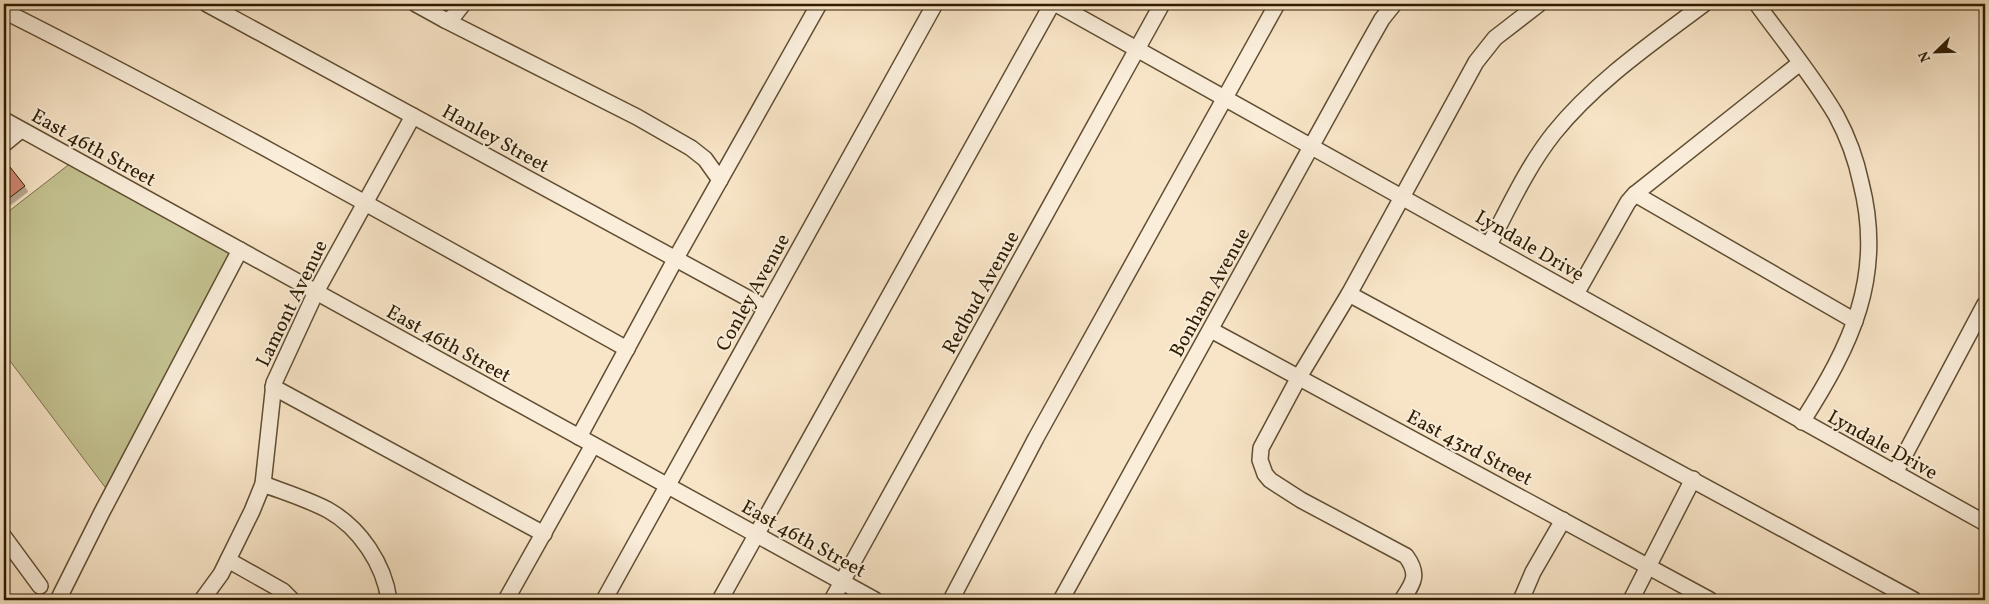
<svg xmlns="http://www.w3.org/2000/svg" width="1989" height="604" viewBox="0 0 1989 604" font-family="Vollkorn,serif">
  <defs>
    <filter id="shadow"><feDropShadow dx="3" dy="5.5" stdDeviation="0" flood-color="#0004"/></filter>
  </defs>
  <rect width="100%" height="100%" fill="#f8e5c7"/>
  <filter id="stains"><feTurbulence type="fractalNoise" baseFrequency=".004" numOctaves="4"/><feColorMatrix values="0 0 0 0 .2 0 0 0 0 .09 0 0 0 0 .02 0 0 0 .5 -.17"/></filter>
  <radialGradient id="worn" r=".72"><stop offset=".6" stop-color="#630" stop-opacity="0"/><stop offset="1" stop-color="#630" stop-opacity=".3"/></radialGradient>
  <path fill="#c4c291" stroke="#7a6f48" d="M76 159 240 250 111 495 4 353V215Z"/>
  <path fill="#d08572" stroke="#2f1c00" filter="url(#shadow)" d="M10 167 25 186 4 202V172Z"/>
  <g fill="none" stroke-linecap="round" stroke-linejoin="round">
    <g stroke="#614e32" stroke-width="18">
      <g id="minor">
        <path d="M207 4 766 308"/>
        <path d="M416 4 445 20 452 18 463 4"/>
        <path d="M1056 4C1367 175 1674 352 1985 523"/>
        <path d="M1757 4C1783 40 1813 76 1836 115 1848 137 1856 159 1861 183 1885 277 1851 345 1802 422"/>
        <path d="M4 11C215 117 421 234 627 349"/>
        <path d="M445 20 637 117 691 148 705 159 720 180"/>
        <path d="M4 120 875 600"/>
        <path d="M4 144 21 130"/>
        <path d="M1635 194 1855 321"/>
        <path d="M1489 245C1509 207 1527 167 1554 133 1595 82 1652 43 1704 4"/>
        <path d="M1349 294 1914 600"/>
        <path d="M1576 294 1628 202 1635 194 1800 63"/>
        <path d="M1211 330 1710 600"/>
        <path d="M273 387 544 534"/>
        <path d="M579 437 676 258 819 4"/>
        <path d="M1895 473 1985 304"/>
        <path d="M263 484C284 492 307 499 328 510 360 528 384 564 389 600"/>
        <path d="M4 537 40 586"/>
        <path d="M228 560 283 591 292 600"/>
        <path d="M58 600 102 512 240 250"/>
        <path d="M202 600 221 574 252 511 263 484 274 383 316 292 413 116"/>
        <path d="M506 600 593 445"/>
        <path d="M604 600 935 4"/>
        <path d="M720 600 1052 4"/>
        <path d="M832 600 1162 4"/>
        <path d="M951 600 1036 438 1277 4"/>
        <path d="M1061 600 1365 49 1382 19 1394 4"/>
        <path d="M1402 600C1413 583 1420 575 1406 556L1301 500 1270 480 1265 474 1260 460 1261 448 1299 377 1349 294 1476 62 1495 38 1539 4"/>
        <path d="M1521 600 1533 572 1563 520"/>
        <path d="M1631 600 1693 479"/>
      </g>
    </g>
    <use href="#minor" stroke="#faeedb" stroke-width="15"/>
  </g>
  <g text-anchor="middle" stroke-width="4" stroke-linejoin="round" paint-order="stroke">
    <g font-size="20" fill="#2f1c00" stroke="#faeedb">
      <text transform="translate(496 138) rotate(29)" y="7">Hanley Street</text>
      <text transform="translate(94 147) rotate(29)" y="7">East 46th Street</text>
      <text transform="translate(1530 245) rotate(30)" y="7">Lyndale Drive</text>
      <text transform="translate(752 292) rotate(-61)" y="7">Conley Avenue</text>
      <text transform="translate(980 292) rotate(-61)" y="7">Redbud Avenue</text>
      <text transform="translate(1209 292) rotate(-61)" y="7">Bonham Avenue</text>
      <text transform="translate(291 303) rotate(-64)" y="7">Lamont Avenue</text>
      <text transform="translate(449 343) rotate(29)" y="7">East 46th Street</text>
      <text transform="translate(1883 444) rotate(29)" y="7">Lyndale Drive</text>
      <text transform="translate(1470 447) rotate(28)" y="7">East 43rd Street</text>
      <text transform="translate(804 538) rotate(29)" y="7">East 46th Street</text>
    </g>
  </g>
  <rect width="1989" height="604" fill="none" stroke="#f8e5c7" stroke-width="20"/>
  <rect x="5" y="5" width="1979" height="594" fill="none" stroke="#2f1c00" stroke-width="2.5"/>
  <rect x="10" y="10" width="1969" height="584" fill="none" stroke="#2f1c00"/>
  <g transform="translate(1936 52) rotate(247)" stroke="#faeedb" stroke-width="4" paint-order="stroke">
  <path d="M0-4L9 19L0 12L-9 19Z" fill="#2f1c00"/>
  <text y="-8" font-size="14" font-weight="bold" text-anchor="middle" fill="#2f1c00">N</text>
  </g>
  <rect width="100%" height="100%" filter="url(#stains)"/>
  <rect width="100%" height="100%" fill="url(#worn)"/>
</svg>
